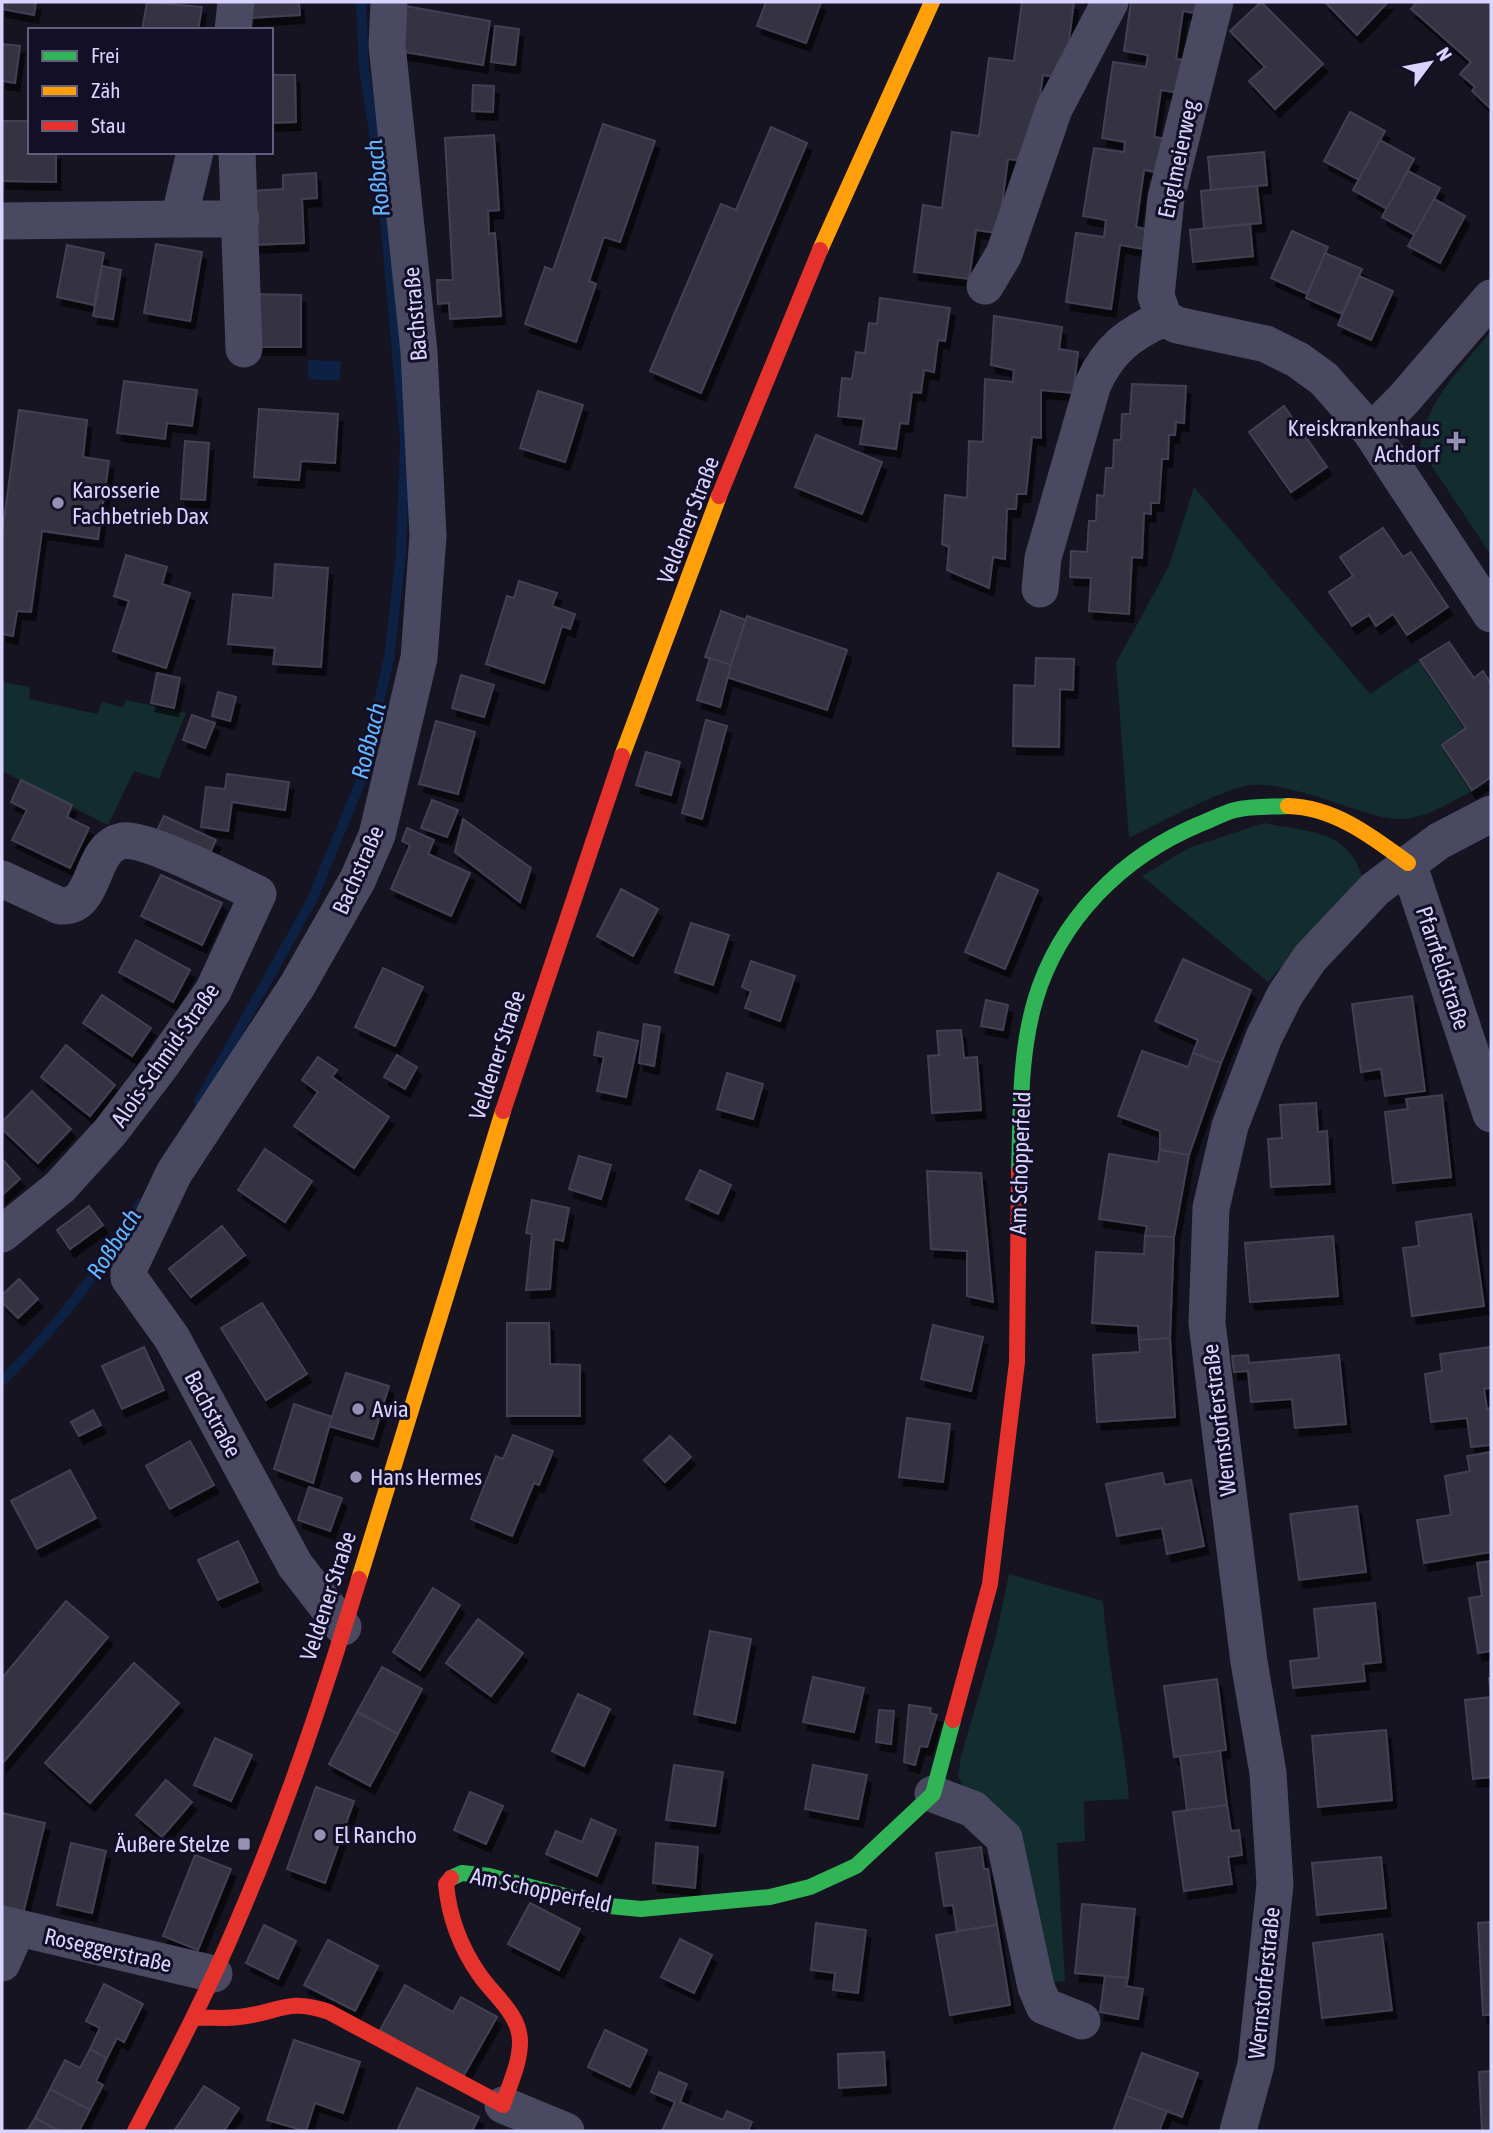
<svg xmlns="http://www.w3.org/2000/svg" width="1493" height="2133" viewBox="0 0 1493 2133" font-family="'Asap Condensed',sans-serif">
  <defs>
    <filter id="shadow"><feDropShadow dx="4.5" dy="8" stdDeviation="0" flood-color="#0009"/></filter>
  </defs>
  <rect width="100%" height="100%" fill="#161421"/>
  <g fill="#132c2d">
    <path d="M1491 331V555L1420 448C1424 403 1464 365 1491 331Z"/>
    <path d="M1194 487 1370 694 1420 660 1466 728 1442 745 1472 790 1491 777V784C1458 794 1434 819 1397 819 1379 819 1335 802 1315 796 1296 791 1271 783 1251 785 1223 788 1157 825 1129 838L1116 663 1169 566Z"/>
    <path d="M2 682 30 687 29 699 97 714 102 702 123 707 126 700 186 713 159 779 134 771 108 825 2 771Z"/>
    <path d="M1264 823C1305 832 1347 828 1362 876L1268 982 1142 876 1189 848Z"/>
    <path d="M1009 1574 1103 1601C1108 1668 1123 1733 1129 1799L1084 1801 1085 1841 1057 1843 1065 1981 1053 1982 958 1776 961 1756 995 1640Z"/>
  </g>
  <path fill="#0d2144" d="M308 360 341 361 340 381 308 379Z"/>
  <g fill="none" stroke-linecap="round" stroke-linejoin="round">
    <g stroke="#0d2144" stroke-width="10">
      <path d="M199 1102 312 900 360 783 389 658 401 555 405 441 381 176 364 69 361 2"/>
      <path d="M2 1381C57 1327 102 1269 141 1203"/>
    </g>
  </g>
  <g fill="#343243" stroke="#433f54" stroke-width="2" filter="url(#shadow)">
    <path d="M2 2H36L34 15 2 9Z"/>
    <path d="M147 2 202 7 198 30H142Z"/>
    <path d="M249 2H299L300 15 250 18Z"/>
    <path d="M766 2H821L806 43 757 26Z"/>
    <path d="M1022 2H1074L1064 78 1043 75 1031 162 1008 159 998 233 976 230 969 279 914 272 923 205 942 208 952 132 979 136 989 58 1014 61Z"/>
    <path d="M1131 2H1202L1200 14 1183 11 1176 59 1185 60 1180 93 1161 90 1154 137 1168 139 1162 173 1144 170 1136 227 1147 229 1144 249 1120 245 1111 309 1066 302 1076 233 1104 237 1106 220 1083 216 1094 148 1124 152 1125 142 1102 138 1113 62 1146 67 1148 55 1124 51Z"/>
    <path d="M1261 2 1323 64 1275 109 1249 81 1265 67 1230 31Z"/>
    <path d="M1325 2H1388L1357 35Z"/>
    <path d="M1417 2H1491V109L1472 91 1475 87 1460 74 1471 62 1411 9Z"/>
    <path d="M405 6 490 21 483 65 398 51Z"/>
    <path d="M495 26 519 29 515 65 491 62Z"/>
    <path d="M2 44 20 46 15 83 2 81Z"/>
    <path d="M271 75H295L296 122 271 123Z"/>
    <path d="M473 85 494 86 493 112 472 111Z"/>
    <path d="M1350 112 1385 131 1359 180 1324 161Z"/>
    <path d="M2 121H30V152H56V182L2 181Z"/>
    <path d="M603 124 655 141 620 242 604 237 589 281 596 284 576 342 525 324 545 267 553 270Z"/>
    <path d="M771 127 807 143 701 393 650 371 721 204 736 210Z"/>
    <path d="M494 135 499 210 488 211 489 234 495 233 501 316 450 319 449 303 438 304 437 280H453L445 138Z"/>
    <path d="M1380 140 1414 159 1387 209 1353 190Z"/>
    <path d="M1264 152 1267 185 1211 190 1208 157Z"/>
    <path d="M1408 171 1440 188 1415 235 1382 217Z"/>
    <path d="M316 173 317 198 302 199 304 243 252 245 249 191 283 189V175Z"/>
    <path d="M1257 186 1261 223 1204 228 1201 191Z"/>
    <path d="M1434 199 1465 216 1440 263 1408 246Z"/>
    <path d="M1250 224 1253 256 1193 262 1190 230Z"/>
    <path d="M1292 231 1328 247 1307 294 1271 278Z"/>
    <path d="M156 244 202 252 190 321 144 313Z"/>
    <path d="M67 245 104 253 94 305 57 297Z"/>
    <path d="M1325 253 1362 269 1342 314 1306 298Z"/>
    <path d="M102 266 121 270 113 319 93 316Z"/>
    <path d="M1359 276 1393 291 1371 340 1338 325Z"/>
    <path d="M249 294 301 295V347H248Z"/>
    <path d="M880 298 950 308 945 341 938 340 934 372 924 370 921 393 912 392 908 424 900 423 896 449 860 444 864 419 838 416 842 378 852 379 856 352 865 353 869 323 877 324Z"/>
    <path d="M994 316 1062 327 1059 349 1078 352 1073 393 1041 390V438L1032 437 1026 494H1017L1016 509H1007L1005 559 993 557 989 588 947 570 949 547 942 544 945 495 967 498 969 441 983 442 985 379 1013 382 1014 370 991 365Z"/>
    <path d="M124 381 197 390 192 426 167 423 165 439 117 433Z"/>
    <path d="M1132 384 1186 386 1184 423 1176 422 1175 435H1169L1168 459H1162L1159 503H1151V514L1144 513 1142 558 1132 557 1129 614 1089 611 1091 578 1070 577 1071 551 1087 552 1089 521H1096L1097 495 1104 496 1106 468H1113L1114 440H1121L1122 414H1130Z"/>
    <path d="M538 391 583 405 565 462 520 448Z"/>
    <path d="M1284 406 1327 467 1291 492 1249 432Z"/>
    <path d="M259 409 338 414 335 463 301 461 299 480 254 477Z"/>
    <path d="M19 410 87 420 83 457 109 461 98 539 42 531 31 612 17 611 13 636 2 634V534Z"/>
    <path d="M816 435 882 462 862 514 795 487Z"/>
    <path d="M185 441 209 443 205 500 181 499Z"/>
    <path d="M1383 528 1403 557 1411 552 1448 607 1407 635 1393 614 1376 626 1369 615 1352 626 1329 592 1353 576 1340 557Z"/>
    <path d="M126 555 167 567 162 584 190 593 166 668 113 651 129 601 114 596Z"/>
    <path d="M275 564 328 568 321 667 273 664 275 648 228 644 233 594 273 598Z"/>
    <path d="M519 581 557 593 552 606 575 614 570 629 562 626 544 683 486 664 507 596 514 598Z"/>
    <path d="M721 611 746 620 731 665 705 657Z"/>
    <path d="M747 616 847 650 827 710 727 677Z"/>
    <path d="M1449 642 1474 678 1483 671 1491 684V777L1472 790 1442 745 1466 728 1420 660Z"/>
    <path d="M710 658 731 665 720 707 697 700Z"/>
    <path d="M1036 658 1074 659 1073 690 1060 689 1059 747 1013 746 1014 685 1035 686Z"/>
    <path d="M157 673 180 678 174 708 151 703Z"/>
    <path d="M461 675 494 685 484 717 452 708Z"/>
    <path d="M218 692 236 697 230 721 212 716Z"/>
    <path d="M192 715 215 723 205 748 183 740Z"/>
    <path d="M706 720 727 726 702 819 682 813Z"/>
    <path d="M436 721 475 732 458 794 419 784Z"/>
    <path d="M646 752 680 762 671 795 636 785Z"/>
    <path d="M227 774 289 782 285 810 232 802 228 831 201 827 206 787 225 789Z"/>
    <path d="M21 780 72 805 67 817 89 828 70 868 12 840 27 810 11 802Z"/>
    <path d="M432 800 458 810 447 837 421 828Z"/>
    <path d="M164 816 216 840 205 864 153 839Z"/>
    <path d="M463 819 531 868 520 902 455 852Z"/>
    <path d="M407 828 434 840 428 854 470 873 451 916 391 889 410 845 402 841Z"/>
    <path d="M998 873 1038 890 1005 969 965 952Z"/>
    <path d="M161 875 222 903 202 945 141 916Z"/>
    <path d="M621 889 658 909 633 956 597 936Z"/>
    <path d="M691 923 729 935 713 985 675 972Z"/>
    <path d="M136 940 190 970 173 1002 119 972Z"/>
    <path d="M1183 959 1251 990 1221 1063 1193 1053 1198 1040 1155 1021Z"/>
    <path d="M751 961 795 976 780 1021 745 1008 751 991 742 987Z"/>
    <path d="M383 968 423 987 395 1046 355 1027Z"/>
    <path d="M102 995 151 1028 132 1056 83 1023Z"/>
    <path d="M1412 996 1425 1091 1385 1096 1381 1069 1361 1072 1352 1004Z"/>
    <path d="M986 1000 1008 1005 1003 1030 981 1026Z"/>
    <path d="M644 1024 660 1027 654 1066 639 1063Z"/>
    <path d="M961 1030 964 1058 977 1057 981 1110 932 1113 928 1056 939 1055 937 1031Z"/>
    <path d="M598 1032 638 1041 626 1097 597 1091 604 1057 594 1055Z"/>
    <path d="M66 1045 115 1085 90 1116 41 1077Z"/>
    <path d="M1142 1051 1188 1067 1193 1053 1221 1063 1189 1155 1160 1150V1131L1118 1116Z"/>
    <path d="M397 1055 417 1067 405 1089 384 1077Z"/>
    <path d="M318 1057 337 1070 332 1077 389 1117 354 1168 294 1126 318 1092 302 1080Z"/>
    <path d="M727 1073 763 1084 753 1119 717 1109Z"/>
    <path d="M32 1091 71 1129 38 1163 2 1129V1122Z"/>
    <path d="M1442 1095 1451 1177 1393 1183 1385 1112 1408 1109 1406 1099Z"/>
    <path d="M1316 1103 1318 1132 1327 1131 1330 1184 1271 1187 1268 1139 1282 1138 1280 1105Z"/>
    <path d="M265 1149 312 1181 285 1222 238 1190Z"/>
    <path d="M1160 1150 1189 1155 1174 1237 1145 1236 1147 1226 1099 1219 1109 1154 1158 1162Z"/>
    <path d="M579 1156 611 1165 601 1199 569 1189Z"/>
    <path d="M2 1159 20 1179 2 1195Z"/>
    <path d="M700 1170 731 1185 718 1214 686 1199Z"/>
    <path d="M927 1171 981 1173 993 1302 967 1296V1251L931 1249Z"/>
    <path d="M532 1200 569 1208 563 1241 554 1239 550 1289 526 1290 532 1234 526 1233Z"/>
    <path d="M89 1206 103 1225 70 1249 57 1230Z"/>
    <path d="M1471 1214 1484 1306 1412 1316 1403 1248 1419 1246 1416 1222Z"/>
    <path d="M222 1226 245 1255 191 1297 169 1269Z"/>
    <path d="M1145 1236 1174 1237 1170 1338 1139 1340 1138 1326 1092 1323 1096 1252 1144 1254Z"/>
    <path d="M1333 1236 1338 1296 1250 1302 1245 1243Z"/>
    <path d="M19 1279 38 1299 18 1318 2 1302V1295Z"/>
    <path d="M262 1303 307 1374 266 1400 221 1328Z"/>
    <path d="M507 1323H549L550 1364 580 1365V1416H507Z"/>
    <path d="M933 1325 983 1337 971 1391 921 1379Z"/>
    <path d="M1170 1338 1175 1417 1097 1422 1093 1355 1140 1352 1139 1340Z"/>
    <path d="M144 1347 164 1390 122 1409 102 1366Z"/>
    <path d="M1491 1347V1388L1484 1389 1487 1409 1491 1408V1445L1471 1447 1467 1418 1431 1422 1425 1374 1442 1371 1440 1354Z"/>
    <path d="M1248 1355 1249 1363 1339 1355 1346 1424 1295 1428 1292 1399 1251 1402 1248 1371 1234 1372 1232 1356Z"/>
    <path d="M346 1373 389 1386 373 1439 329 1426Z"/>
    <path d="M294 1404 332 1417 313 1483 274 1469Z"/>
    <path d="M93 1410 101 1425 79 1436 71 1422Z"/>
    <path d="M907 1418 950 1424 943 1482 899 1477Z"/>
    <path d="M513 1435 553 1451 539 1485 534 1483 512 1536 471 1519 496 1456 503 1459Z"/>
    <path d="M670 1436 691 1457 665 1482 644 1460Z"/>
    <path d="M190 1441 214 1485 170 1509 146 1466Z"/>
    <path d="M1491 1452V1552L1424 1563 1417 1520 1451 1515 1445 1476 1470 1471 1467 1456Z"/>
    <path d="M70 1470 96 1518 37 1549 11 1501Z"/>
    <path d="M1162 1473 1165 1485 1191 1480 1204 1546 1167 1554 1162 1528 1117 1536 1106 1484Z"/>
    <path d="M309 1487 342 1498 330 1531 298 1520Z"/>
    <path d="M1357 1506 1366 1572 1299 1580 1290 1514Z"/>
    <path d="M238 1541 258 1582 218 1600 198 1560Z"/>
    <path d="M1491 1561V1651L1478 1653 1469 1598 1482 1596 1477 1563Z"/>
    <path d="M433 1588 460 1605 420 1670 393 1652Z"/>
    <path d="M66 1601 108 1637 2 1764V1678Z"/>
    <path d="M1375 1603 1381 1662 1363 1664 1365 1681 1293 1688 1290 1661 1319 1658 1314 1609Z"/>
    <path d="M478 1619 523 1653 491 1696 446 1663Z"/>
    <path d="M710 1631 751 1639 735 1723 694 1714Z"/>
    <path d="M134 1663 179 1703 90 1803 45 1763Z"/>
    <path d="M382 1667 422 1689 398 1734 357 1712Z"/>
    <path d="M813 1677 864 1688 854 1732 803 1722Z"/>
    <path d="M1489 1678H1491V1777L1473 1779 1465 1700 1491 1697Z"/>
    <path d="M1217 1679 1226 1750 1174 1757 1164 1686Z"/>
    <path d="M578 1694 610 1709 584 1766 552 1751Z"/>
    <path d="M909 1705 931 1708 930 1713 937 1715 927 1747 920 1746 915 1765 904 1762Z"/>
    <path d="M879 1710 894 1711 891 1744 876 1742Z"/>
    <path d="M357 1712 398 1734 370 1786 329 1764Z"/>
    <path d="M1386 1730 1392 1800 1318 1807 1312 1736Z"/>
    <path d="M215 1738 252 1755 231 1801 194 1785Z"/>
    <path d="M1220 1751 1227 1805 1187 1810 1180 1756Z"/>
    <path d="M674 1765 723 1772 715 1826 666 1820Z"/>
    <path d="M813 1765 867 1775 858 1819 805 1809Z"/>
    <path d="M166 1780 192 1802 162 1837 136 1815Z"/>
    <path d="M316 1787 354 1801 325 1883 287 1869Z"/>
    <path d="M470 1792 503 1806 486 1844 454 1830Z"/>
    <path d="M1227 1805 1231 1831 1239 1830 1242 1855 1228 1857 1232 1884 1184 1891 1173 1812Z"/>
    <path d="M2 1813 45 1823 22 1918 2 1913Z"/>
    <path d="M591 1819 616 1830 597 1876 546 1854 556 1831 582 1842Z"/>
    <path d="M71 1843 106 1851 92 1913 57 1905Z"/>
    <path d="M656 1843 698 1847 695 1888 653 1883Z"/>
    <path d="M981 1847 984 1869H988L997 1925 957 1931 953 1905 944 1906 936 1853Z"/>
    <path d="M195 1855 231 1869 198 1950 163 1936Z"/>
    <path d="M1381 1857 1386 1908 1317 1915 1312 1863Z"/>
    <path d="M530 1903 580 1929 559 1970 508 1944Z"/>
    <path d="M1082 1904 1135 1909 1128 1978 1075 1973Z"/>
    <path d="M1491 1922V2015H1483L1478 1923Z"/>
    <path d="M816 1923 866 1930 858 1993 833 1990 835 1973 811 1970Z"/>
    <path d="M264 1925 296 1941 278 1979 246 1963Z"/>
    <path d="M997 1925 1010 2005 950 2015 936 1935Z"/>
    <path d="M1382 1934 1392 2010 1322 2018 1313 1943Z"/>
    <path d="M680 1939 712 1955 694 1993 661 1977Z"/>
    <path d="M328 1940 378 1966 355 2011 304 1985Z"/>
    <path d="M1105 1976 1128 1978 1126 1986 1143 1989 1138 2019 1100 2012Z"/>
    <path d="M104 1984 143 2004 124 2042 117 2038 107 2058 90 2049 100 2028 86 2021Z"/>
    <path d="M405 1985 453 2012 461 1997 497 2017 463 2077 380 2030Z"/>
    <path d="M605 2030 647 2050 630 2087 588 2067Z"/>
    <path d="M294 2040 360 2062 343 2113 315 2103 306 2131 267 2120Z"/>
    <path d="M90 2049 107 2058 96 2081 103 2085 90 2110 50 2089 65 2060 80 2068Z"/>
    <path d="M884 2052 886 2085 839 2088 838 2054Z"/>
    <path d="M1142 2053 1198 2073 1182 2117 1126 2096Z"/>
    <path d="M1491 2071V2131H1482L1479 2072Z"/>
    <path d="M659 2072 687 2084 680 2102 723 2120 727 2111 752 2122 748 2131H662L675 2102 651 2092Z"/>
    <path d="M204 2086 239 2108 224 2131H174Z"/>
    <path d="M417 2088 479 2117 472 2131H397Z"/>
    <path d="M50 2089 90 2110 79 2131H59L35 2118Z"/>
    <path d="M1126 2096 1167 2111 1159 2131H1113Z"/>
    <path d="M35 2118 59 2131H27Z"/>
  </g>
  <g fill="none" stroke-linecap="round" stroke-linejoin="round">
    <g stroke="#4a4962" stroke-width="37">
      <path d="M1215 2 1166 198 1156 296 1164 318 1177 325 1266 344 1298 360 1324 379 1371 432 1491 614"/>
      <path d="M233 30 236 2"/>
      <path d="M237 152 244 349"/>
      <path d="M179 219H241"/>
      <path d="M2 221 179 219 195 152"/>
      <path d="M985 286 1004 254 1054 109 1110 2"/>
      <path d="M1371 432 1403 400 1491 298"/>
      <path d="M1040 589 1043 558 1093 384C1109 349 1129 334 1164 318"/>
      <path d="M1408 863 1491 1114"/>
      <path d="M2 879 60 906C98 909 88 848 122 841 144 836 234 883 258 894L213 991 162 1064 110 1132 60 1187 2 1234"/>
      <path d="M343 1627 295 1565 172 1338 129 1278V1268L174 1173 297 986 358 879 377 835 419 658 428 536 419 352 387 45 389 2"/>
      <path d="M933 1794 973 1809 1004 1838 1036 1987 1044 2006 1082 2021"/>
      <path d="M2 1924 214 1974"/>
      <path d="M2 1963 17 1929"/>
      <path d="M503 2105 566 2131"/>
      <path d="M1238 2131 1256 2064 1275 1884 1268 1773 1249 1662 1207 1323 1211 1208 1230 1126 1264 1037 1285 995 1310 958 1375 889 1439 841 1491 814"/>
    </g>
    <g stroke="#30b455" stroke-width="16">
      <path d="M1019 1171C1021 1114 1019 1056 1035 1001 1059 919 1123 856 1200 824 1211 820 1223 813 1235 810 1252 806 1271 807 1288 806"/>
      <path d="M451 1878 462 1873 489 1876 599 1905 641 1909 770 1897 810 1887 856 1866 933 1794 953 1720"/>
    </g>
    <g stroke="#ff9f0a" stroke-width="16">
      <path d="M820 250 932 2"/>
      <path d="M622 756 719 496"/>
      <path d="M1288 806C1334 807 1373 837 1408 863"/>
      <path d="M359 1579 503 1111"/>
    </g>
    <g stroke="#e5322d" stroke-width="16">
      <path d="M719 496 820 250"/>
      <path d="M503 1111 622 756"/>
      <path d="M953 1720 990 1584 1017 1362 1019 1171"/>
      <path d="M195 2018C210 2017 224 2019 239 2017 279 2013 286 1997 329 2012L503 2105C509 2085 520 2064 520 2042 520 2014 494 1996 479 1974 461 1948 449 1916 446 1884L451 1878"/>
      <path d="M135 2131C171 2062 208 1992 238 1920 286 1809 324 1694 359 1579"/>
    </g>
  </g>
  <g fill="#9591b1" stroke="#130f26" stroke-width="2.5">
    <path d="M1452.5 430.5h7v7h7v7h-7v7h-7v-7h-7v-7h7z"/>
    <circle cx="58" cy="503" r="7"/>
    <circle cx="358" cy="1409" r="7"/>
    <circle cx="356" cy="1477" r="7"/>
    <circle cx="320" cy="1835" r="7"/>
    <rect x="237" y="1837" width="14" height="14" rx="3.5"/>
  </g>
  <g text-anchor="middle" stroke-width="6" stroke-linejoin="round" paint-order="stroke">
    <g font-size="23" fill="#d9d4ff" stroke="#130f26">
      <text transform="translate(1178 159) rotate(-78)" y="8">Englmeierweg</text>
      <text transform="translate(415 314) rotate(-95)" y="8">Bachstraße</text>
      <text transform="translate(688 520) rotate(-69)" y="8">Veldener Straße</text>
      <text transform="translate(358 870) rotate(-66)" y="8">Bachstraße</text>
      <text transform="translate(1443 968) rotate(72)" y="8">Pfarrfeldstraße</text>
      <text transform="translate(165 1055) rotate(-55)" y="8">Alois-Schmid-Straße</text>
      <text transform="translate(497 1055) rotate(-72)" y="8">Veldener Straße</text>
      <text transform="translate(1020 1163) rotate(-88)" y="8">Am Schopperfeld</text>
      <text transform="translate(213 1414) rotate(62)" y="8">Bachstraße</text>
      <text transform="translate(1219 1420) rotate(-97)" y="8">Wernstorferstraße</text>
      <text transform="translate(328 1596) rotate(-72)" y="8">Veldener Straße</text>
      <text transform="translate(541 1890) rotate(12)" y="8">Am Schopperfeld</text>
      <text transform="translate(108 1950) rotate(13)" y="8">Roseggerstraße</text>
      <text transform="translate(1264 1983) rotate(-84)" y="8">Wernstorferstraße</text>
    </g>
    <g font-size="23" fill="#d9d4ff" stroke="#130f26" text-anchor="start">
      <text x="1440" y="436" text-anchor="end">Kreiskrankenhaus<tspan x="1440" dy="26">Achdorf</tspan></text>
      <text x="72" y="498">Karosserie<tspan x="72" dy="26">Fachbetrieb Dax</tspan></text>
      <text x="372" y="1417">Avia</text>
      <text x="370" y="1485">Hans Hermes</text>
      <text x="334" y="1843">El Rancho</text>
      <text x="230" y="1852" text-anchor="end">Äußere Stelze</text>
    </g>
    <g font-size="24" font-style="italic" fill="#62b6ff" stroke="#130f26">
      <text transform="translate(378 178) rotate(-96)" y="8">Roßbach</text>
      <text transform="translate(369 741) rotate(-76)" y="8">Roßbach</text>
      <text transform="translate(114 1244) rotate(-57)" y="8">Roßbach</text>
    </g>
  </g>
  <rect width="1493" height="2133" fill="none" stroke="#d9d4ff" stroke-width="7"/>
  <rect x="28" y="28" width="245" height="126" fill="#130f26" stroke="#625e7d" stroke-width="2"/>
  <rect x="42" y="51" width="35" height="10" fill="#30b455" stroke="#625e7d" stroke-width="2"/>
  <text x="91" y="63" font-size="21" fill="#d9d4ff">Frei</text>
  <rect x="42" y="86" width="35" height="10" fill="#ff9f0a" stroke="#625e7d" stroke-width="2"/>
  <text x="91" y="98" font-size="21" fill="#d9d4ff">Zäh</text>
  <rect x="42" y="121" width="35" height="10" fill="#e5322d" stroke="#625e7d" stroke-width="2"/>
  <text x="91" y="133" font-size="21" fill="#d9d4ff">Stau</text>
  <g transform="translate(1430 63) rotate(58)" stroke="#130f26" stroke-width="5" paint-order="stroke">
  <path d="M0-5L12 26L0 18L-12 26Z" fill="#d9d4ff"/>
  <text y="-10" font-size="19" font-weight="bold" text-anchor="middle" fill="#d9d4ff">N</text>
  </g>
</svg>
